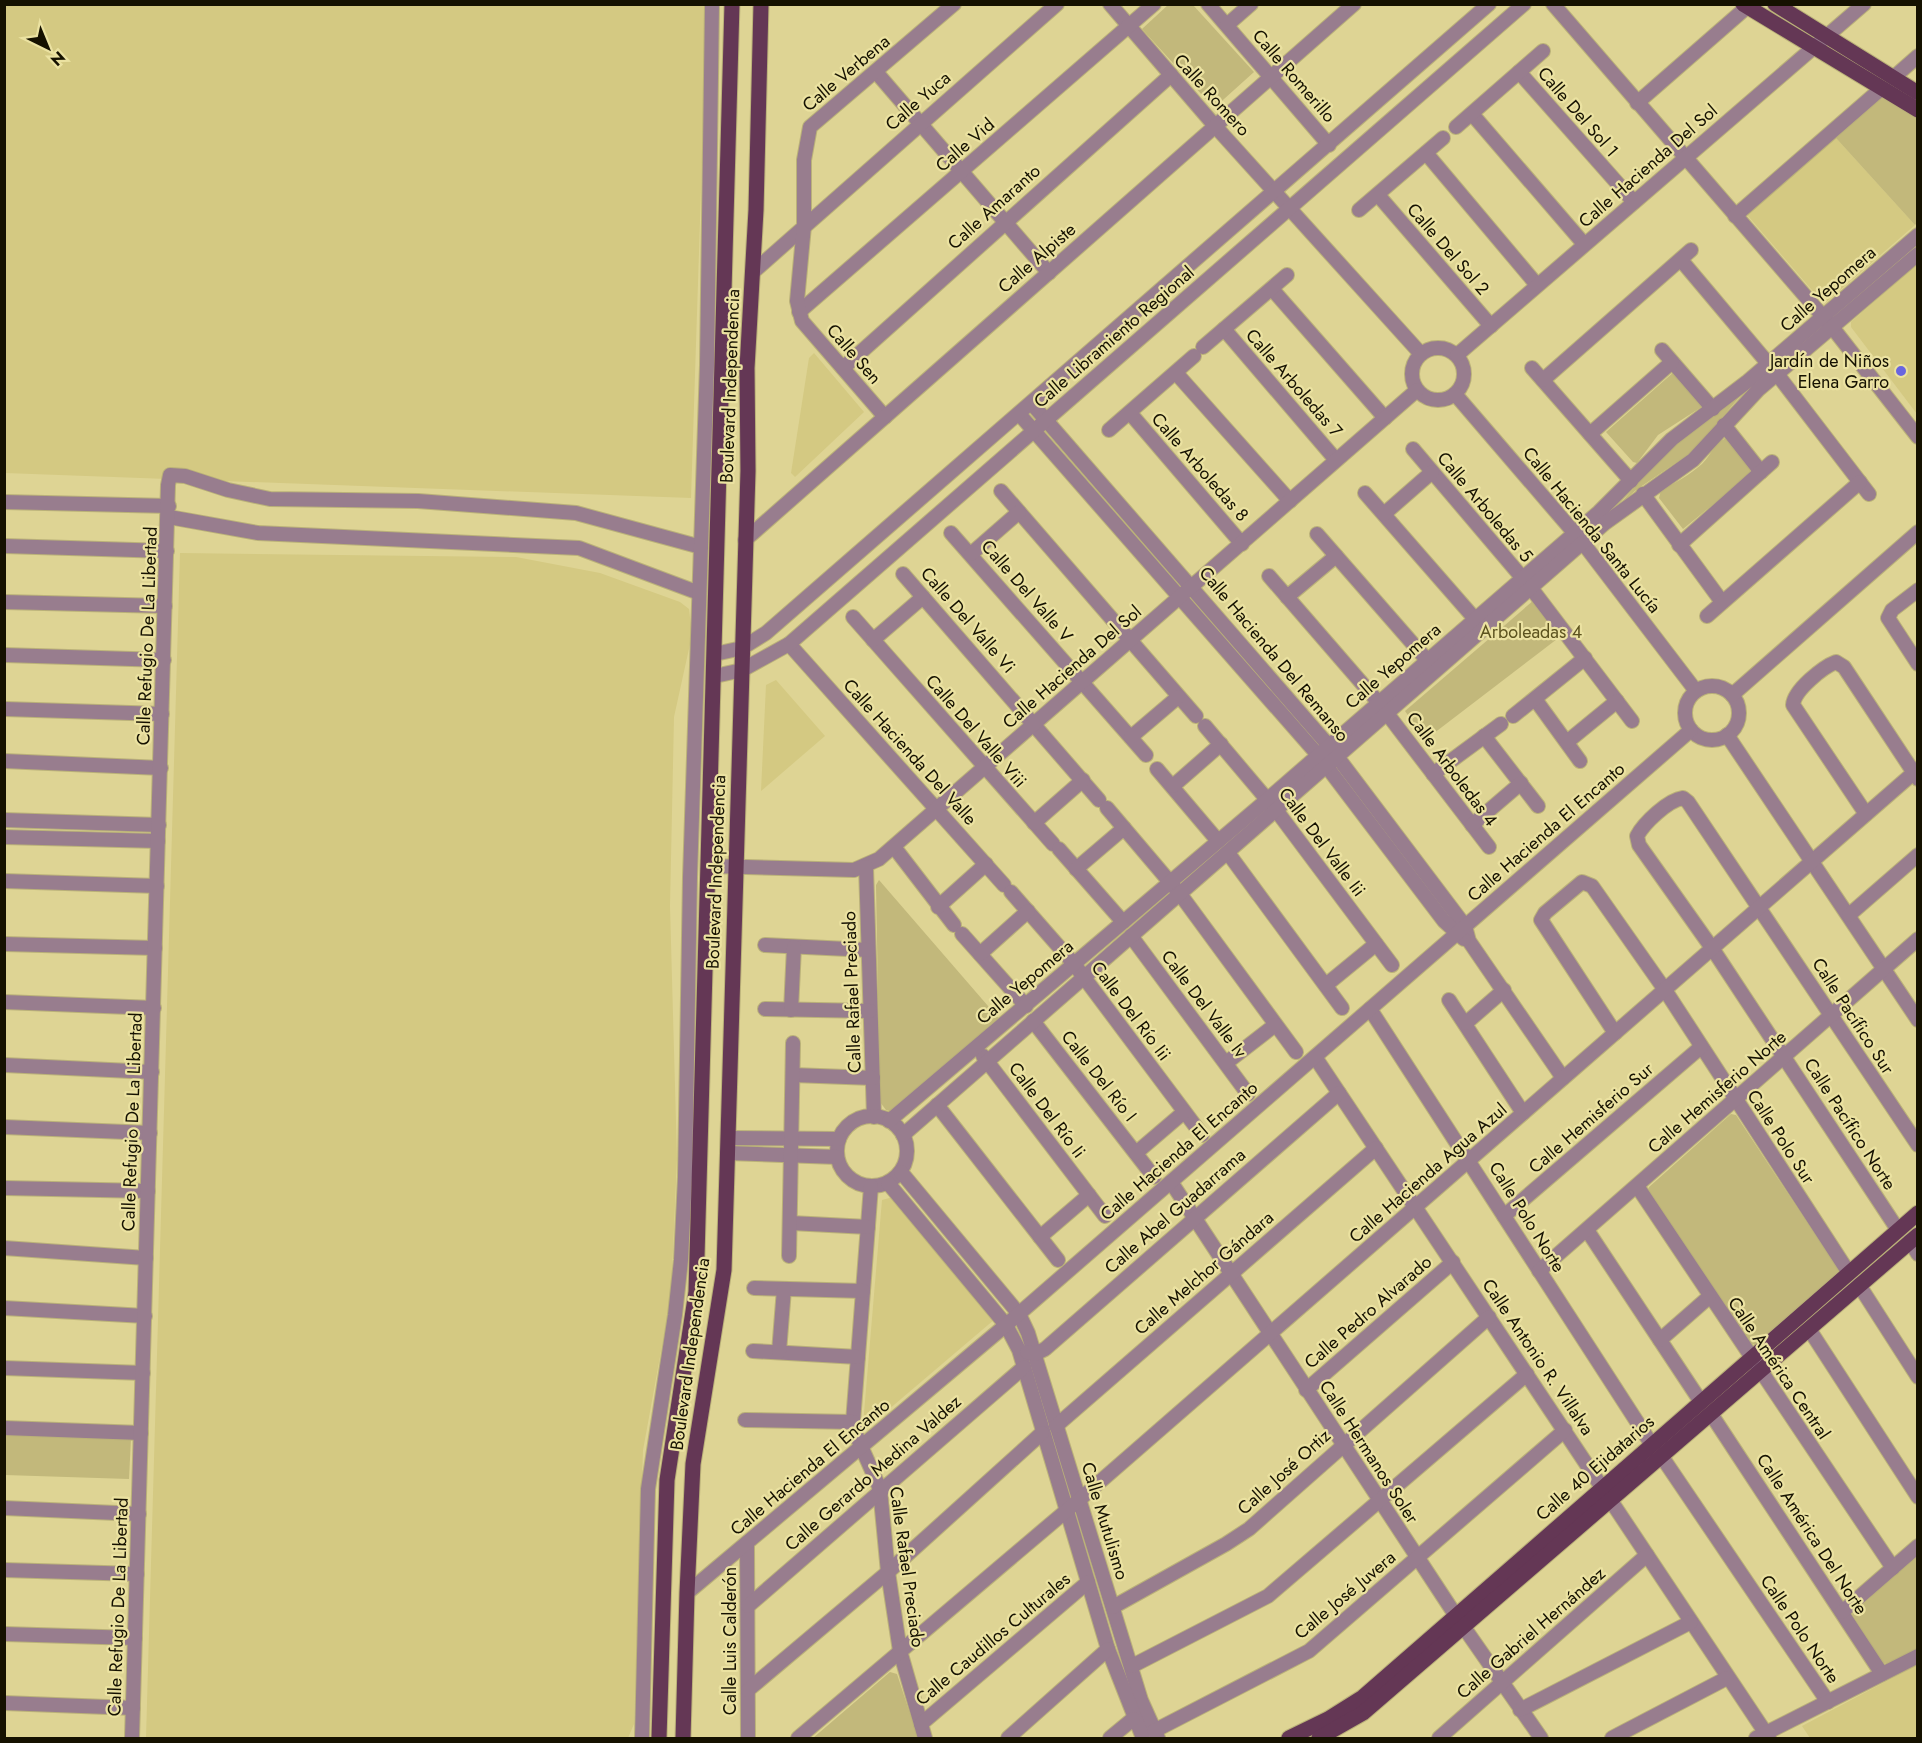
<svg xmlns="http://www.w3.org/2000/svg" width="1922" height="1743" viewBox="0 0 1922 1743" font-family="Jost,sans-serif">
  <rect width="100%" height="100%" fill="#ded494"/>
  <g fill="#d4c982">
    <path d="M5 5H707L691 498 5 473Z"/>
    <path d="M1836 138 1915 225 1824 304 1748 216V211Z"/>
    <path d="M1917 264V414L1851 327V322Z"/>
    <path d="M814 353 864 412 795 477 791 473 809 358Z"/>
    <path d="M180 553 516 557 600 573 680 602 689 609 692 635 674 717 670 906 677 1159 671 1296 643 1450 634 1724 628 1738H146Z"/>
    <path d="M776 680 825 736 761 791 766 685Z"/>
    <path d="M893 1197 995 1319 868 1427 863 1425 882 1200Z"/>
    <path d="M1917 1665V1738H1810L1802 1726Z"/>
  </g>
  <g fill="#c2b87b">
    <path d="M1169 4 1193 5 1254 72 1214 108 1142 29Z"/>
    <path d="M1881 98H1887L1917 116V223L1915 225 1836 138Z"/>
    <path d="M1675 371 1703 406 1658 435 1637 463 1633 462 1606 432Z"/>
    <path d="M1743 393 1693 451 1636 490 1618 506 1676 441Z"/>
    <path d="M1729 437 1756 469 1683 529 1659 498 1661 490C1676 483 1689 475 1702 464 1711 455 1717 440 1729 437Z"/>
    <path d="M1534 600 1561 636 1425 740 1405 711Z"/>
    <path d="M879 880 1001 1021 896 1113 886 1110 880 1102 876 885Z"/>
    <path d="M1731 1114 1736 1115 1839 1271 1837 1276 1756 1345 1748 1343 1646 1194 1649 1187Z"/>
    <path d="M5 1434 131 1438 129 1479 5 1475Z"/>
    <path d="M1917 1555V1650L1889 1664 1883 1663 1852 1614Z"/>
    <path d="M890 1672 897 1674 918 1738H813Z"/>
  </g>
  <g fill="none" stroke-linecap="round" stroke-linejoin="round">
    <g stroke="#bab179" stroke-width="16">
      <g id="minor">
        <path d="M1110 4 1215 126 1421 354"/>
        <path d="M1208 4 1329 145"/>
        <path d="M1553 4 1832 327 1918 437"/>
        <path d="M1227 25 1251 4"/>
        <path d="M876 72 1049 273"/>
        <path d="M1519 72 1634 202"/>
        <path d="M1893 78 1918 56"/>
        <path d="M1637 103 1747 7"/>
        <path d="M1472 114 1584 244"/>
        <path d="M1456 127 1543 51"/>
        <path d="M1426 153 1537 285"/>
        <path d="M1378 195 1491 326"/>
        <path d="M1359 210 1443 138"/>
        <path d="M1735 216 1882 88"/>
        <path d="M1681 260 1777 374 1869 494"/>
        <path d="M753 272 1057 4"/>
        <path d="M1272 289 1385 418"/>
        <path d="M799 312 1154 4"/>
        <path d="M1224 329 1336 460"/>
        <path d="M1203 347 1287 275"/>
        <circle cx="1438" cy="374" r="26"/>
        <path d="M1662 350 1713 409"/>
        <path d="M1457 355 1864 4"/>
        <path d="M843 368 1171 75"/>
        <path d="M1532 368 1631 481"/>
        <path d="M1176 373 1290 501"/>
        <path d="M1543 380 1691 250"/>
        <path d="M1455 394 1583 543 1696 691"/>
        <path d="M1032 404 1329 746 1465 926 1469 941 1563 1078"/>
        <path d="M1130 413 1242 544"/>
        <path d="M1020 415 1318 755 1444 921 1464 939"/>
        <path d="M885 417 802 321 797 301 804 226V160L810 127 954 4"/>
        <path d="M1724 425 1761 472"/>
        <path d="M1109 430 1194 356"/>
        <path d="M1590 434 1672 362"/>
        <path d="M1413 449 1531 588 1632 721"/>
        <path d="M1001 491 1196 716"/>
        <path d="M1365 493 1475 619"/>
        <path d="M1643 494 1722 602"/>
        <path d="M4 502 169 506"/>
        <path d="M1384 514 1432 472"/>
        <path d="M169 517 258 533 579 548 699 593"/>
        <path d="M951 533 1146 755"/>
        <path d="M1317 534 1427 660"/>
        <path d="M745 540 1354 4"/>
        <path d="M1679 545 1772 462"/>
        <path d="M4 546 167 551"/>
        <path d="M971 554 1019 512"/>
        <path d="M903 574 1099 800"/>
        <path d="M1269 576 1379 703 1489 847"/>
        <path d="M1918 590 1892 610 1888 618 1918 664"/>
        <path d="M1287 597 1336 556"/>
        <path d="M4 602 165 606"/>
        <path d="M1707 616 1860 482"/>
        <path d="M853 617 1053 844"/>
        <path d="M873 640 923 597"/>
        <path d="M789 644 1004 885"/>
        <path d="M715 654 742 648 766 633 1489 4"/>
        <path d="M4 655 164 660"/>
        <path d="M715 676 742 670 789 644 1524 4"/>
        <circle cx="1712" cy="713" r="27"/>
        <path d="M1732 695 1918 532"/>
        <path d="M1535 699 1580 761"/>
        <path d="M4 709 162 714"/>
        <path d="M1513 716 1585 658"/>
        <path d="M1205 726 1276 810 1392 965"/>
        <path d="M1727 735 1918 1020"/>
        <path d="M1484 736 1538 806"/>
        <path d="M1131 737 1178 697"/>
        <path d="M1567 742 1617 701"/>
        <path d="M4 761 161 768"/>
        <path d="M1157 769 1218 841"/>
        <path d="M1433 774 1501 724"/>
        <path d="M1173 786 1221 744"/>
        <path d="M1107 808 1180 894 1296 1052"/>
        <path d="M1866 814 1793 705C1794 690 1823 667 1836 662L1844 667 1918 779"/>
        <path d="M4 820 159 825"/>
        <path d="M1034 823 1083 780"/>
        <path d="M1472 825 1521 783"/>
        <path d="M4 837 158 841"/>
        <path d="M894 847 954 925"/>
        <path d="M1059 849 1123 922"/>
        <path d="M1228 853 1342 1008"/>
        <path d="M710 866 854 870 879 859 1417 390"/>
        <path d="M866 867 874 1117"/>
        <path d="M1076 869 1124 828"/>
        <path d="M4 881 157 886"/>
        <path d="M1011 892 1074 964 1202 1135"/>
        <path d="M938 907 986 864"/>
        <path d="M1849 915 1918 855"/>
        <path d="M962 934 1026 1006"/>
        <path d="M1131 936 1248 1094"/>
        <path d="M4 944 155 948"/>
        <path d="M765 945 868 950"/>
        <path d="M980 954 1028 911"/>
        <path d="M1326 985 1376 944"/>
        <path d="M1449 1000 1523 1113"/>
        <path d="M4 1002 154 1008"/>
        <path d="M765 1009 870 1011"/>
        <path d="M1370 1009 1652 1445"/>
        <path d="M791 1010 794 947"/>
        <path d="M1033 1021 1154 1177"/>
        <path d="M1466 1023 1504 990"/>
        <path d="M1615 1033 1541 920 1545 913 1582 882 1592 886 1665 990 1849 1273"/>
        <path d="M983 1056 1105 1216"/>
        <path d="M1315 1057 1769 1738"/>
        <path d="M1226 1063 1275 1025"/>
        <path d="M4 1065 152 1072"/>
        <path d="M793 1075 873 1078"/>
        <path d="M937 1105 1058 1260"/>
        <circle cx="872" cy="1151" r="35"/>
        <path d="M889 1121 1268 799 1599 512 1672 439 1748 381 1918 235"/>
        <path d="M4 1127 150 1133"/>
        <path d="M903 1135 1605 523 1693 460 1758 390 1918 254"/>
        <path d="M728 1138 839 1139"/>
        <path d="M727 1153 837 1157"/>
        <path d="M1136 1153 1184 1112"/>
        <path d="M901 1172 1019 1314 1028 1333 1141 1700 1158 1738"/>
        <path d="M1171 1182 1456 1616 1541 1738"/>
        <path d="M888 1183 1006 1325 1019 1350 1108 1649 1143 1738"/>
        <path d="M871 1186 853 1422 857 1437 880 1489 888 1572 900 1651 925 1738"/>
        <path d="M1637 1186 1893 1568"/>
        <path d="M4 1188 148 1191"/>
        <path d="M1504 1216 1701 1047"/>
        <path d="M791 1223 868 1227"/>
        <path d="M1587 1230 1701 1402"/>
        <path d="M1898 1230 1712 948 1639 845 1637 836C1644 823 1668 800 1683 798L1688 802 1918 1145"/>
        <path d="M1040 1237 1089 1195"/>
        <path d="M1910 1241 1918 1254"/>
        <path d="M4 1248 146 1258"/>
        <path d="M789 1256 793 1043"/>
        <path d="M1539 1271 1918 939"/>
        <path d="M1859 1285 1918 1377"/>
        <path d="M754 1288 863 1291"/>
        <path d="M4 1308 145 1316"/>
        <path d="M1809 1329 1918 1497"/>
        <path d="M1660 1340 1709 1297"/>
        <path d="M753 1351 858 1357"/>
        <path d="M779 1352 784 1289"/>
        <path d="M1027 1352 1035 1354 1045 1349 1339 1093"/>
        <path d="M4 1368 143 1373"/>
        <path d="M1306 1390 1453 1262"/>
        <path d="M1711 1414 1882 1674"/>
        <path d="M745 1420 853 1422"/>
        <path d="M1056 1426 1376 1148"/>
        <path d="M4 1428 141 1433"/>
        <path d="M1662 1457 1828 1702"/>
        <path d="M4 1508 139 1514"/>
        <path d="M747 1543 748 1738"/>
        <path d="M4 1570 137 1574"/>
        <path d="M687 1593 1006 1325 1691 730"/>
        <path d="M748 1606 1024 1367"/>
        <path d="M1113 1607 1226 1544 1249 1529 1489 1317"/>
        <path d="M1842 1612 1918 1546"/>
        <path d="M4 1634 135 1638"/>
        <path d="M1132 1666 1268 1596 1527 1374"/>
        <path d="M748 1690 888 1572 1042 1433"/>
        <path d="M4 1703 133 1708"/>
        <path d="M1520 1710 1691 1622"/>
        <path d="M921 1724 1088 1582"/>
        <path d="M1154 1731 1309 1651 1565 1430"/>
        <path d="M132 1738 168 485 170 475 185 476 228 490 270 499 418 501 576 513 701 547"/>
        <path d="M642 1738 648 1489 675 1315 681 1260 685 1177 690 877 707 365 712 4"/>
        <path d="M798 1738 1079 1500 1918 769"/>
        <path d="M1008 1738 1108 1649"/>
        <path d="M1110 1738 1133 1719"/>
        <path d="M1439 1738 1647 1555"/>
        <path d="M1612 1738 1727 1678"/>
        <path d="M1756 1738 1918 1656"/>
      </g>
    </g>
    <g stroke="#bab179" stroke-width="17">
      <g id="major">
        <path d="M1743 4 1918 110"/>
        <path d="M1775 4 1918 93"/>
        <path d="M659 1738 667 1480 696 1292 732 4"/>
        <path d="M683 1738 687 1593 693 1464 724 1270 748 471 747 368 756 210 761 4"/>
        <path d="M1289 1738 1328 1719 1363 1697 1918 1213"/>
        <path d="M1319 1738 1363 1713 1918 1235"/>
      </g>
    </g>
    <use href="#minor" stroke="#987d8e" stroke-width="14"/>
    <use href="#major" stroke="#643755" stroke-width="15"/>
  </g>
  <circle fill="#6965df" stroke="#ebe2a1" stroke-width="2" cx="1901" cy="371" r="6"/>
  <g text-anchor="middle" stroke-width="4.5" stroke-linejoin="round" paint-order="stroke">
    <g font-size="18" fill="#151100" stroke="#ebe2a1">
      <text transform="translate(846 73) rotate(-40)" y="6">Calle Verbena</text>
      <text transform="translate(1294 76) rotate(49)" y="6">Calle Romerillo</text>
      <text transform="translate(1212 95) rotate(48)" y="6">Calle Romero</text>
      <text transform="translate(918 101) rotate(-41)" y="6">Calle Yuca</text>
      <text transform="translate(1578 112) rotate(49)" y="6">Calle Del Sol 1</text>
      <text transform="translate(965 145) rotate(-41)" y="6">Calle Vid</text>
      <text transform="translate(1648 166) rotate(-41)" y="6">Calle Hacienda Del Sol</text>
      <text transform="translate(994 207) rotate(-42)" y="6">Calle Amaranto</text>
      <text transform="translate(1448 249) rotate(49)" y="6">Calle Del Sol 2</text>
      <text transform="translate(1037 258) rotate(-41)" y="6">Calle Alpiste</text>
      <text transform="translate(1828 289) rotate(-41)" y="6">Calle Yepomera</text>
      <text transform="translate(1114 337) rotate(-41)" y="6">Calle Libramiento Regional</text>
      <text transform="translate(854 354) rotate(49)" y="6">Calle Sen</text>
      <text transform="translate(1294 383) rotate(49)" y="6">Calle Arboledas 7</text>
      <text transform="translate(730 386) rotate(-88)" y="6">Boulevard Independencia</text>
      <text transform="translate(1200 467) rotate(49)" y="6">Calle Arboledas 8</text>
      <text transform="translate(1485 507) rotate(50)" y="6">Calle Arboledas 5</text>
      <text transform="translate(1592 530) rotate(51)" y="6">Calle Hacienda Santa Lucía</text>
      <text transform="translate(1027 591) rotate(49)" y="6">Calle Del Valle V</text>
      <text transform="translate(968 620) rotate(49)" y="6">Calle Del Valle Vi</text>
      <text transform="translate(147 636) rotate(-88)" y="6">Calle Refugio De La Libertad</text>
      <text transform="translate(1274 654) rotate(50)" y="6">Calle Hacienda Del Remanso</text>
      <text transform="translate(1393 666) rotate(-41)" y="6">Calle Yepomera</text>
      <text transform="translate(1072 667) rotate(-41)" y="6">Calle Hacienda Del Sol</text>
      <text transform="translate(976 731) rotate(49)" y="6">Calle Del Valle Viii</text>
      <text transform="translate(910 752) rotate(48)" y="6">Calle Hacienda Del Valle</text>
      <text transform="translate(1452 769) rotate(53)" y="6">Calle Arboledas 4</text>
      <text transform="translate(1546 832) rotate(-41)" y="6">Calle Hacienda El Encanto</text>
      <text transform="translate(1322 842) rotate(53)" y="6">Calle Del Valle Iii</text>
      <text transform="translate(716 872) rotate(-88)" y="6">Boulevard Independencia</text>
      <text transform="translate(1025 982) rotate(-40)" y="6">Calle Yepomera</text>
      <text transform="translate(852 992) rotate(-92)" y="6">Calle Rafael Preciado</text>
      <text transform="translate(1204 1004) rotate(53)" y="6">Calle Del Valle Iv</text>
      <text transform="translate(1131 1011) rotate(53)" y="6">Calle Del Río Iii</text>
      <text transform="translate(1853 1016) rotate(57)" y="6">Calle Pacífico Sur</text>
      <text transform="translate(1099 1076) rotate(52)" y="6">Calle Del Río I</text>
      <text transform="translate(1717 1092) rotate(-41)" y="6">Calle Hemisferio Norte</text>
      <text transform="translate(1047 1110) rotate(53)" y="6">Calle Del Río Ii</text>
      <text transform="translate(1591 1118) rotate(-41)" y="6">Calle Hemisferio Sur</text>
      <text transform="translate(132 1122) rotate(-88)" y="6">Calle Refugio De La Libertad</text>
      <text transform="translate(1850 1124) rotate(57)" y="6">Calle Pacífico Norte</text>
      <text transform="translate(1781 1137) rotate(57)" y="6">Calle Polo Sur</text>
      <text transform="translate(1179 1151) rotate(-41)" y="6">Calle Hacienda El Encanto</text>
      <text transform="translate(1428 1173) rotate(-41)" y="6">Calle Hacienda Agua Azul</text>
      <text transform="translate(1175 1211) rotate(-41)" y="6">Calle Abel Guadarrama</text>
      <text transform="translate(1527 1217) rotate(58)" y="6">Calle Polo Norte</text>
      <text transform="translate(1204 1273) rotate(-41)" y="6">Calle Melchor Gándara</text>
      <text transform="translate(1368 1312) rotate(-41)" y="6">Calle Pedro Alvarado</text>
      <text transform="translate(690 1354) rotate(-82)" y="6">Boulevard Independencia</text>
      <text transform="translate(1538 1357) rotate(56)" y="6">Calle Antonio R. Villalva</text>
      <text transform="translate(1779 1368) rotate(56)" y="6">Calle América Central</text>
      <text transform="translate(1369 1452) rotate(57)" y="6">Calle Hermanos Soler</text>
      <text transform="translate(810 1467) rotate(-40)" y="6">Calle Hacienda El Encanto</text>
      <text transform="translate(1595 1468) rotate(-41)" y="6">Calle 40 Ejidatarios</text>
      <text transform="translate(1284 1472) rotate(-42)" y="6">Calle José Ortiz</text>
      <text transform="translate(873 1473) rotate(-41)" y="6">Calle Gerardo Medina Valdez</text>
      <text transform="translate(1105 1521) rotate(73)" y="6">Calle Mutulismo</text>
      <text transform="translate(1812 1534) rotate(57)" y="6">Calle América Del Norte</text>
      <text transform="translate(907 1567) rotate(82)" y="6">Calle Rafael Preciado</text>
      <text transform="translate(1345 1595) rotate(-40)" y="6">Calle José Juvera</text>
      <text transform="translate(118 1607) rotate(-88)" y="6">Calle Refugio De La Libertad</text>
      <text transform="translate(1800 1629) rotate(56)" y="6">Calle Polo Norte</text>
      <text transform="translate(1531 1633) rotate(-41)" y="6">Calle Gabriel Hernández</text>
      <text transform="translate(993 1639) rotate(-40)" y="6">Calle Caudillos Culturales</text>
      <text transform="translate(730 1641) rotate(-90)" y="6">Calle Luis Calderón</text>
    </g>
    <g font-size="18" fill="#151100" stroke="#ebe2a1" text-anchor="end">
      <text x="1889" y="367">Jardín de Niños<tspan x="1889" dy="21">Elena Garro</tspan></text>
    </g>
    <g font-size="18" fill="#5c531f" stroke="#ebe2a1">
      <text x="1531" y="638">Arboleadas 4</text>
    </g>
  </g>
  <rect width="1922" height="1743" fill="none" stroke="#151100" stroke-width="12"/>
  <g transform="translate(48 48) rotate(137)" stroke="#ebe2a1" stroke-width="4.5" paint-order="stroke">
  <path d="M0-4.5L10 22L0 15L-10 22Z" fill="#151100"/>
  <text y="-9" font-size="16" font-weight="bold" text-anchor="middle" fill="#151100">N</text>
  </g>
</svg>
